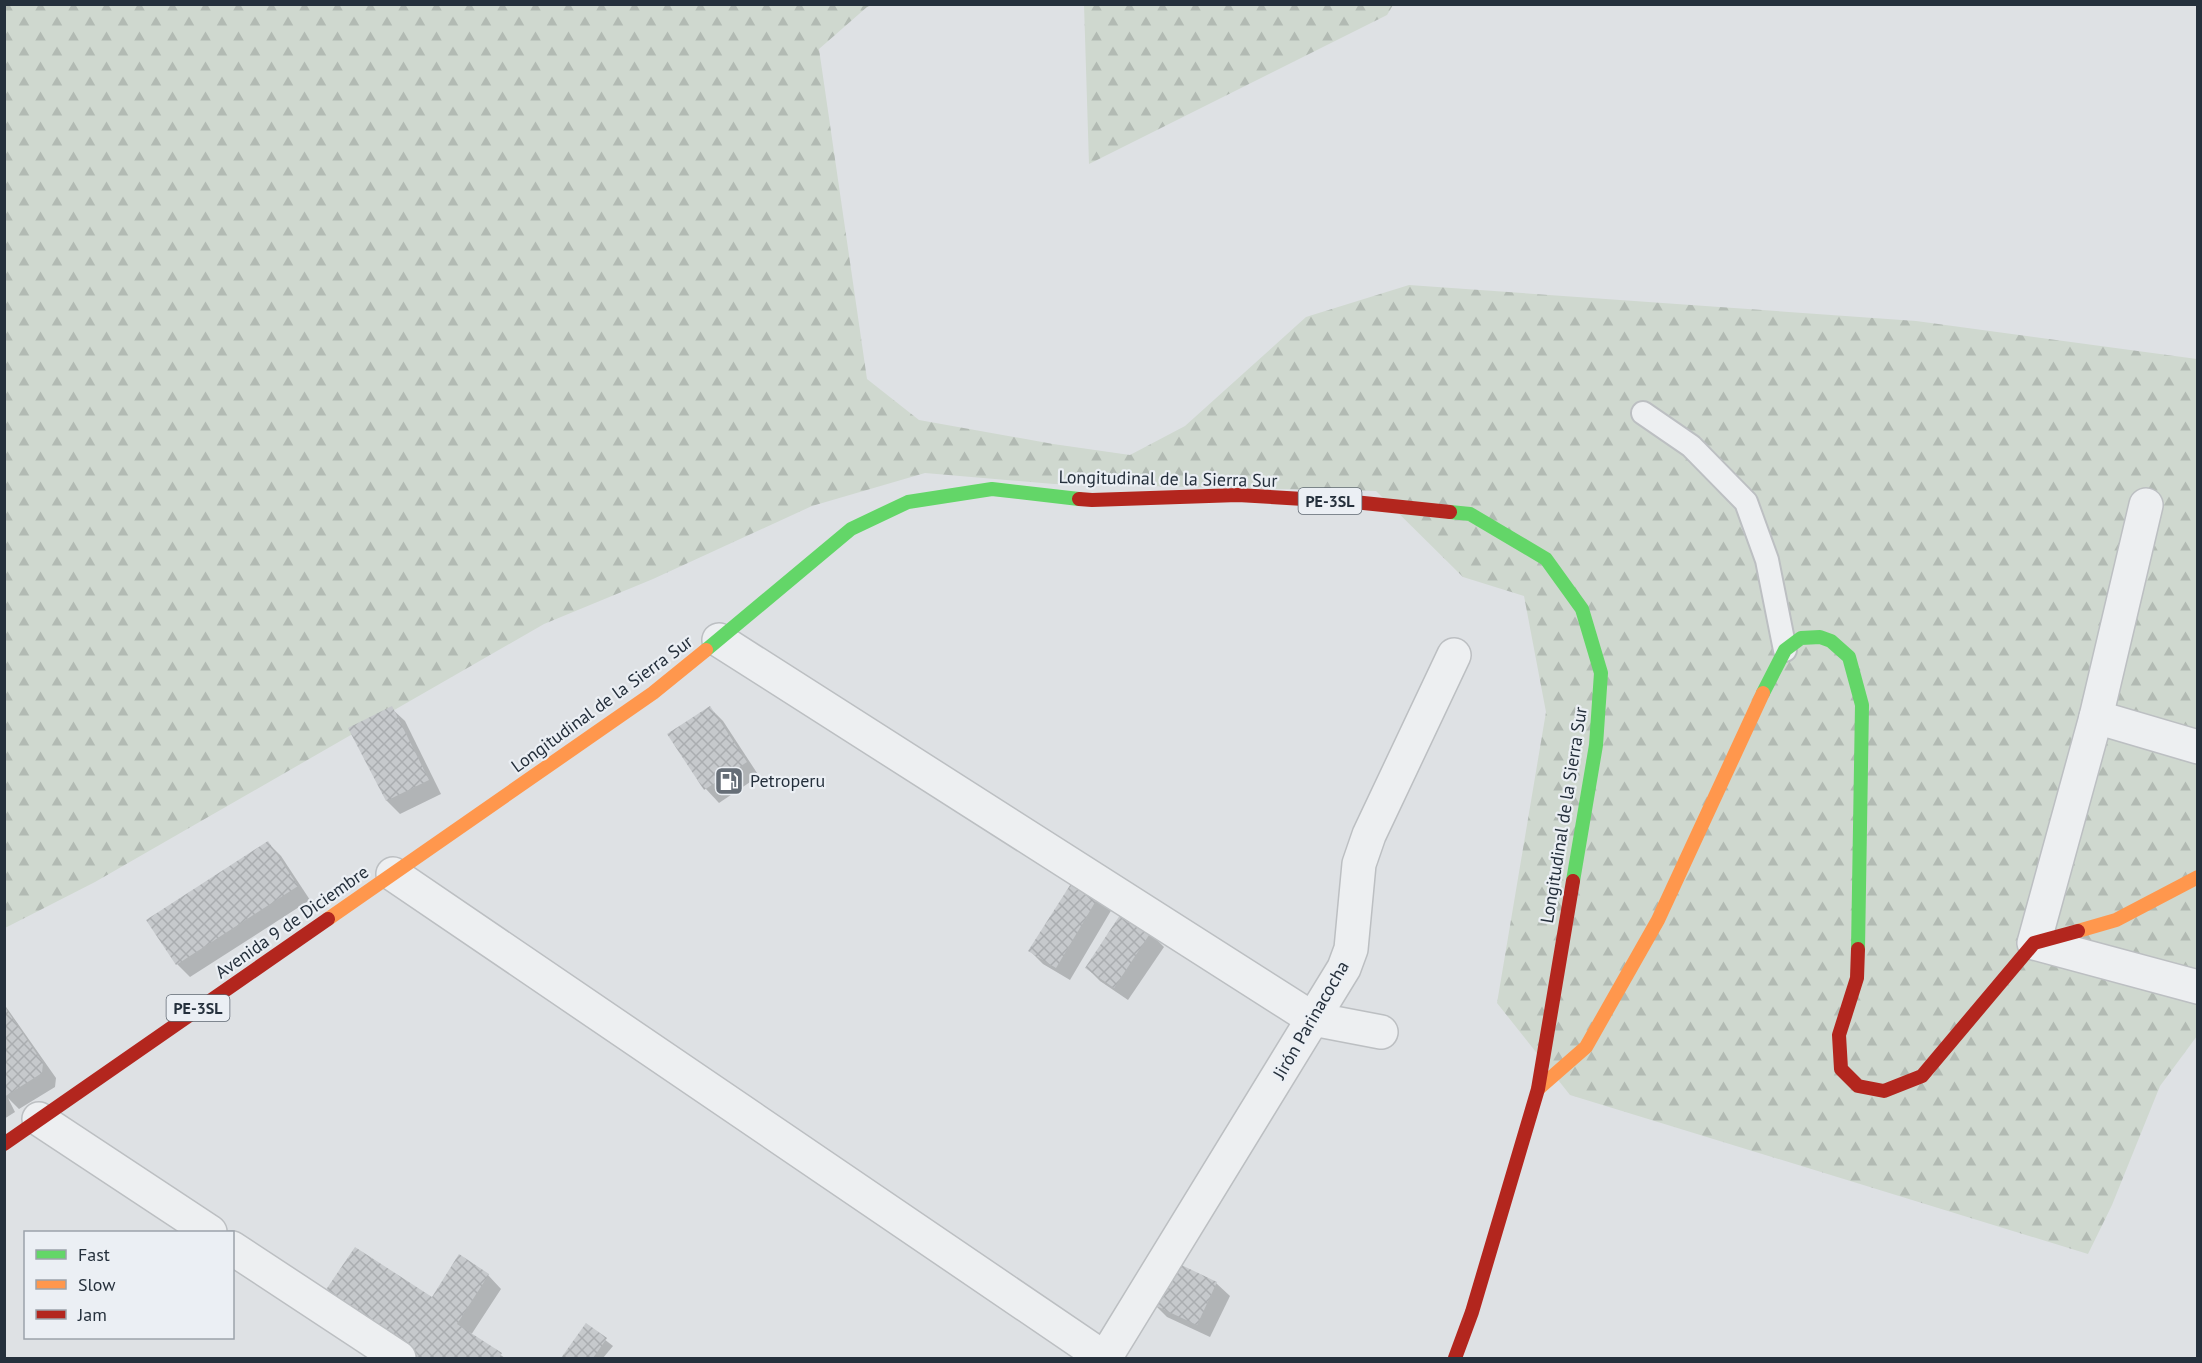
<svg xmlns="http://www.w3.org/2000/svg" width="2202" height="1363" viewBox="0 0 2202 1363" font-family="'PT Sans',sans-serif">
  <defs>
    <pattern id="forest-firs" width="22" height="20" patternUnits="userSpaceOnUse" patternTransform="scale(1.5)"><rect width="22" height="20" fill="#cfd8cf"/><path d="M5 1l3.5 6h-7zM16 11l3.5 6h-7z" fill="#b2bab3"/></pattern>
    <pattern id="building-cross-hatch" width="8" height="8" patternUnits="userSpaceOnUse" patternTransform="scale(1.5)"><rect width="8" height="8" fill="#c6c9cc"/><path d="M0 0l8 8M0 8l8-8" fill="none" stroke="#aaadb0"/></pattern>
  </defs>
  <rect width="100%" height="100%" fill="#dee1e4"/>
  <g fill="url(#forest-firs)">
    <path d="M5 5H873L867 7 819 49 867 379 919 420 1053 444 1130 455 1185 426 1306 317 1409 285 1916 321 2197 359V1036L2160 1086 2112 1205 2088 1254 1570 1095 1497 1003 1546 712 1524 596 1463 577 1376 491 1054 484 925 473 812 506 653 579 544 624 95 882 5 928Z"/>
    <path d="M1084 5V4L1393 5 1387 15 1089 164Z"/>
  </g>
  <g fill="#0003">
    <path d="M391 708 405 721 441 794 400 814 387 801Z"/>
    <path d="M710 708 723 721 759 776 719 803 706 789 670 734Z"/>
    <path d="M268 843 281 856 310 900 190 977 177 964Z"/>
    <path d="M1075 881 1112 909 1070 980 1043 964 1030 951Z"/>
    <path d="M1150 933 1164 947 1128 1000 1100 981 1087 968Z"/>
    <path d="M4 1004 56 1078 55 1087 19 1109 8 1098 15 1112 4 1119Z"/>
    <path d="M488 1275 501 1289 471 1335 505 1358H404L432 1299Z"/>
    <path d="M1216 1283 1230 1296 1210 1337 1167 1317 1154 1304Z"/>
    <path d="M586 1325 613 1346 603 1358H563Z"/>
  </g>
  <g fill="url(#building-cross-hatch)">
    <path d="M392 706 429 780 386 801 348 728Z"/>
    <path d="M710 706 747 762 704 790 667 734Z"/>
    <path d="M268 841 298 886 176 965 146 920Z"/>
    <path d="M1074 879 1100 894 1056 968 1028 951Z"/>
    <path d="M1122 912 1151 932 1114 988 1085 968Z"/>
    <path d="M4 1006 43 1063 42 1073 4 1097Z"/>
    <path d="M355 1247 432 1297 459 1254 489 1274 457 1324 502 1353 499 1358H408L319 1300Z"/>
    <path d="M1173 1261 1217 1282 1197 1325 1152 1304Z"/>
    <path d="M586 1323 607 1338 593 1358H561Z"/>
  </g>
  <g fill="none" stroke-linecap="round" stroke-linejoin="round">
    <g stroke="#bcbfc2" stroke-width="26">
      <path id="lane" d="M1643 413 1691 446 1746 502 1767 560 1785 650"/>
    </g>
    <g stroke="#bcbfc2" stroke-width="36">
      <g id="street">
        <path d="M2146 505 2096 717 2034 943 2198 987"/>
        <path d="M719 640 1313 1019 1381 1032"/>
        <path d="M2096 717 2198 747"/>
        <path d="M393 874 1104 1358"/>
        <path d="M39 1119 210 1232"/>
        <path d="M232 1248 399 1358"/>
        <path d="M1105 1358 1344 968 1351 949 1359 864 1369 835 1454 655"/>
      </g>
    </g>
    <use href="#lane" stroke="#edeff1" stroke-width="22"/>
    <use href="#street" stroke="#edeff1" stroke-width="33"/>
    <g stroke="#63d668" stroke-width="14">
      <path d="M1450 512 1470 514 1546 559 1582 609 1601 673 1596 745 1573 881"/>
      <path d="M706 650 851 529 908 502 992 489 1079 499"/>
      <path d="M1763 693 1785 650 1801 638 1820 637 1831 641 1849 657 1862 705 1858 949"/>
    </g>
    <g stroke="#ff974d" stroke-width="14">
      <path d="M328 919 653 693 706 650"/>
      <path d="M2078 931 2116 920 2198 877"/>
      <path d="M1538 1089 1586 1047 1658 920 1763 693"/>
    </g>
    <g stroke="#b3261e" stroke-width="14">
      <path d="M1079 499 1092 500 1238 495 1354 502 1450 512"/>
      <path d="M1858 949 1857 978 1839 1035 1841 1069 1858 1086 1884 1091 1922 1076 2034 943 2078 931"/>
      <path d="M4 1144 328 919"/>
      <path d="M1455 1358 1472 1312 1538 1089 1573 881"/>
    </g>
  </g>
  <defs>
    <g id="fuel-square" transform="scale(1.5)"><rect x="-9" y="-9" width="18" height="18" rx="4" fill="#666e77" stroke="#ebeff4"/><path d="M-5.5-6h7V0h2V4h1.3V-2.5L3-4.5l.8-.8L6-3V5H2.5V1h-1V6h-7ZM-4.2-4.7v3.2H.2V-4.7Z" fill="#fff"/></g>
  </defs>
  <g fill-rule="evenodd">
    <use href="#fuel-square" x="729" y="781"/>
  </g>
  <g text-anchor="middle" stroke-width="4.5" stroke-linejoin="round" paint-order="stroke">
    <g fill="#ebeff4" stroke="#606973" stroke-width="1.5">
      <rect x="1298.5" y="488" width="63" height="26" rx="4.5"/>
      <rect x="166.5" y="995" width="63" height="26" rx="4.5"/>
    </g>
    <g font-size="16" font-weight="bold" fill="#25303c">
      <text x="1330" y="507">PE-3SL</text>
      <text x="198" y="1014">PE-3SL</text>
    </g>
    <g font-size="18" fill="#25303c" stroke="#ebeff4">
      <text transform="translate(1168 479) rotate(1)" y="6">Longitudinal de la Sierra Sur</text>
      <text transform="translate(602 704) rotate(-36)" y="6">Longitudinal de la Sierra Sur</text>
      <text transform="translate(1564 815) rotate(-81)" y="6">Longitudinal de la Sierra Sur</text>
      <text transform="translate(292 922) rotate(-35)" y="6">Avenida 9 de Diciembre</text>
      <text transform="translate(1311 1020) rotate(-60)" y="6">Jirón Parinacocha</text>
    </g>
    <g font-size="18" fill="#25303c" stroke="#ebeff4" text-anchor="start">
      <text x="750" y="787">Petroperu</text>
    </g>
  </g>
  <rect width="2202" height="1363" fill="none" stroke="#25303c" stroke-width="12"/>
  <rect x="24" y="1231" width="210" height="108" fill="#ebeff4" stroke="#9ca3aa" stroke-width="1.5"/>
  <rect x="36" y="1250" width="30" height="9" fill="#63d668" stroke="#9ca3aa" stroke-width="1.5"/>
  <text x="78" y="1261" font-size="18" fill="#25303c">Fast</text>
  <rect x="36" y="1280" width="30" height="9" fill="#ff974d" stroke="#9ca3aa" stroke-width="1.5"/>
  <text x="78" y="1291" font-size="18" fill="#25303c">Slow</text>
  <rect x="36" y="1310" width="30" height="9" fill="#b3261e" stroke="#9ca3aa" stroke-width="1.5"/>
  <text x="78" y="1321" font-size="18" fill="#25303c">Jam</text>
</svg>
